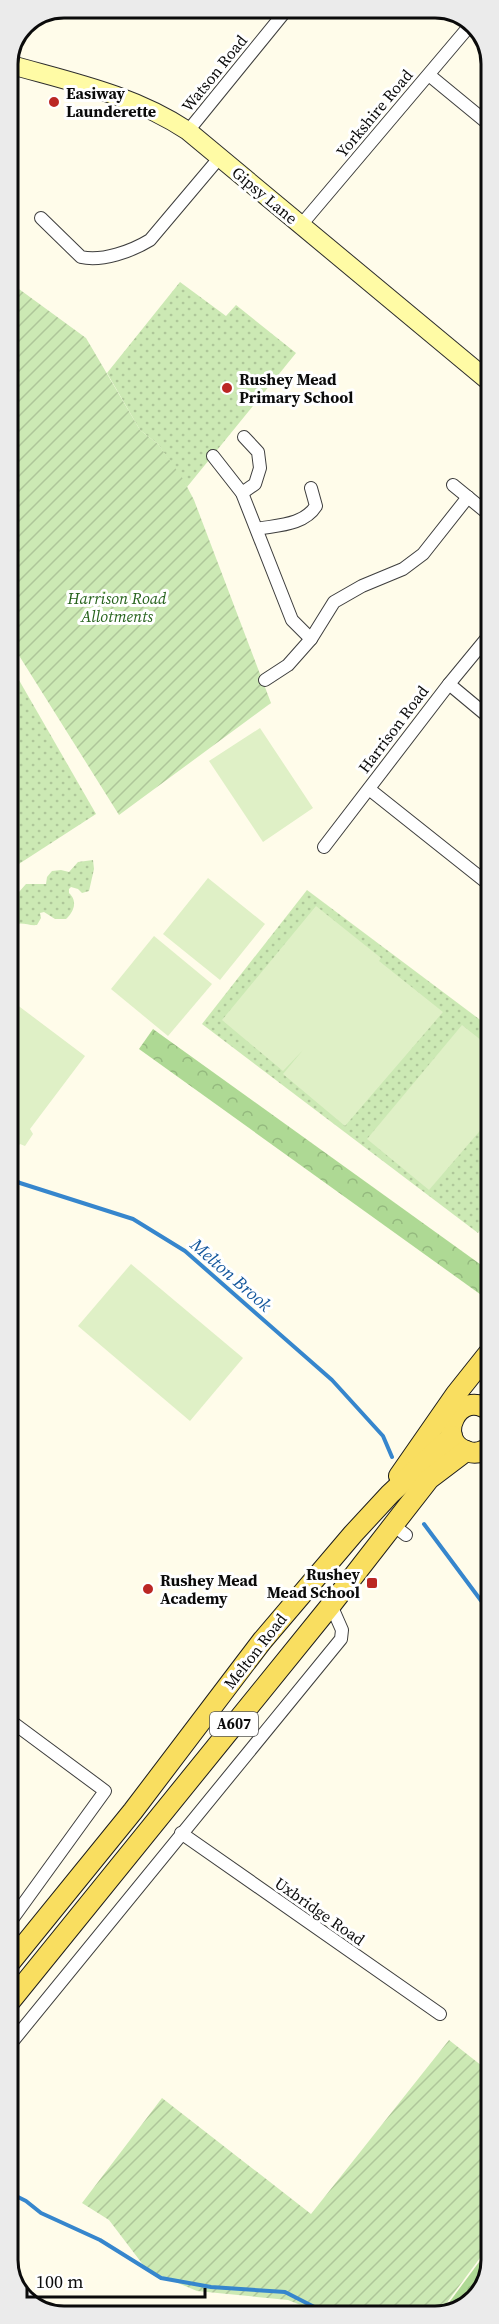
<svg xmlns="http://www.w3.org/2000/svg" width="499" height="2324" viewBox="0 0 499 2324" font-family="'Source Serif 4',serif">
  <defs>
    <pattern id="forest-crowns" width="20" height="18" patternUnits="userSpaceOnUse" patternTransform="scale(1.5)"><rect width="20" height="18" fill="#aed994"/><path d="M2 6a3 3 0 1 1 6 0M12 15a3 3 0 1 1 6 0" fill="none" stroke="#94b97e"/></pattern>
    <pattern id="park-dots" width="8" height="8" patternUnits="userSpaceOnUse" patternTransform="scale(1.5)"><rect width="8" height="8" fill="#cce9b4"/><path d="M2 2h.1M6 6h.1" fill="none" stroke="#aec699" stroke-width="1.8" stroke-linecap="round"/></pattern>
    <pattern id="garden-furrows" width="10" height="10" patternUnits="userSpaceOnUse" patternTransform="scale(1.5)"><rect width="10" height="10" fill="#cce9b4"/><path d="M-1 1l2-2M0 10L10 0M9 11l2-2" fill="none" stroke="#aec699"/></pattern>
  </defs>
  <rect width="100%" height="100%" fill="#fffcea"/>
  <g fill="url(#forest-crowns)">
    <path d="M153 1029 491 1272V1302L139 1049Z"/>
    <path d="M491 2246V2260L478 2297 439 2316Z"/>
  </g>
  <g fill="url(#park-dots)">
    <path d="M180 282 226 316 236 305 296 353 187 487 158 444 140 430 107 373Z"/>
    <path d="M8 661 96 814 8 871Z"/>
    <path d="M93 860 94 869 89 891 82 893 78 889 71 887 69 889V893C78 901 74 912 66 919H55L44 912 40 913 41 918 37 925C29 926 24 922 16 924L12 930 8 929C8 908 11 900 26 884H46L47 877 52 871 61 870 69 872 78 862Z"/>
    <path d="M307 890 491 1028V1215L478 1233 202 1024Z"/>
  </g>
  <g fill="url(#garden-furrows)">
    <path d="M8 281 86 338 140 430 158 444 183 479 194 500 271 703 119 815 8 638Z"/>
    <path d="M449 2040 491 2073V2243L437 2316H328L288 2300 197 2291 147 2270 109 2220 82 2203 162 2098 311 2214Z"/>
  </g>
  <g fill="#dff0c6">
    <path d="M260 728 313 808 263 842 209 761Z"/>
    <path d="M208 878 265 924 220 980 163 934Z"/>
    <path d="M316 906 381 958 379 961 443 1012 345 1126 283 1074 303 1050 283 1071 222 1020Z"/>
    <path d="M154 936 212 984 168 1036 111 989Z"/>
    <path d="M8 998 85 1056 30 1129 33 1134 25 1146 20 1144 11 1155 8 1153Z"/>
    <path d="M462 1025 491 1048V1118L429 1190 367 1139Z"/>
    <path d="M131 1264 243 1358 190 1421 78 1326Z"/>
  </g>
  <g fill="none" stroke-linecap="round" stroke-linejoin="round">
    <g stroke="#3686cd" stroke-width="4">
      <path d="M8 1176 20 1183 133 1219 185 1251 332 1380 383 1436 392 1457"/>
      <path d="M424 1524 491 1614"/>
      <path d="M8 2192 26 2201 41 2213 100 2240 161 2278 211 2287 285 2292 330 2315 339 2316"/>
    </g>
    <g stroke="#3e3e3e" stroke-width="14">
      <g id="street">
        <path d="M429 75 491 126"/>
        <path d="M188 131 288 8"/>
        <path d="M41 218 81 257C102 262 132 251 150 240L220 157"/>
        <path d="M301 225 472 23"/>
        <path d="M213 456 242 493 292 620 311 639"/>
        <path d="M453 485 491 516"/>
        <path d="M242 493 255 484 260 468 258 452 244 437"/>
        <path d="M257 529C278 525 304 525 316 506L311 488"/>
        <path d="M265 680 288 665 311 639 334 602 362 586 403 569 423 554 468 497"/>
        <path d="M449 684 491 719"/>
        <path d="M369 789 491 886"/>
        <path d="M324 847 449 684 491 633"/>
        <path d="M393 1525 406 1535"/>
        <path d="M8 1719 105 1791 8 1925"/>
        <path d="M181 1833 440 2014"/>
        <path d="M8 2047 341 1639 342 1630 331 1605"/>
      </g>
    </g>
    <g stroke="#2d2d2d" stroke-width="20">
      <path id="secondary" d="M8 64C71 82 132 94 188 131L491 383"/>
    </g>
    <g stroke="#1c1c1c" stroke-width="22">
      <g id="primary">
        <path d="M491 1412C459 1385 432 1442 469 1452 477 1454 485 1451 491 1446"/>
        <path d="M399 1476 456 1394 491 1350"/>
        <path d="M8 1965 133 1811 262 1641 353 1534 390 1494 452 1436"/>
        <path d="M8 2004 331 1605 429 1479 466 1451"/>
      </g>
    </g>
    <use href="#street" stroke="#fff" stroke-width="12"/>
    <use href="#secondary" stroke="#fffba5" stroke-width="18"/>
    <use href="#primary" stroke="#f9de60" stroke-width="20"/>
  </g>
  <g fill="#bb2724" stroke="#fff" stroke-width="2">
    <circle cx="54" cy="102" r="6"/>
    <circle cx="227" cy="388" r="6"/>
    <rect x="366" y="1577" width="12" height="12" rx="3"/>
    <circle cx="148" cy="1589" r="6"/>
  </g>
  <g text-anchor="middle" stroke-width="6" stroke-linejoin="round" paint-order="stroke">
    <rect fill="#fff" stroke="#545454" stroke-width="1.5" x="210" y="1712" width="48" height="24" rx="4.5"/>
    <g font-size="15" font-weight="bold" fill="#0b0b0b">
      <text x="234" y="1729">A607</text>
    </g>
    <g font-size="16" fill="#0b0b0b" stroke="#fff">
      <text transform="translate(214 73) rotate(-51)" y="6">Watson Road</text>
      <text transform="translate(374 113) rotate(-50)" y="6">Yorkshire Road</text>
      <text transform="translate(265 195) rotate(40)" y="6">Gipsy Lane</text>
      <text transform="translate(393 729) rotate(-53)" y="6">Harrison Road</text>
      <text transform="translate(255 1651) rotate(-52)" y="6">Melton Road</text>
      <text transform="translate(320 1911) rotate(35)" y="6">Uxbridge Road</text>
    </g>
    <g font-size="16" font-weight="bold" fill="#0b0b0b" stroke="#fff" text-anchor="start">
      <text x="66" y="99">Easiway<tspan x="66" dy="18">Launderette</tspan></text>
      <text x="239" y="385">Rushey Mead<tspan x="239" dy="18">Primary School</tspan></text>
      <text x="360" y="1580" text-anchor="end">Rushey<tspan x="360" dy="18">Mead School</tspan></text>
      <text x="160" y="1586">Rushey Mead<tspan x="160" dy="18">Academy</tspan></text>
    </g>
    <g font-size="16" font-style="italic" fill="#26631c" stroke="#fff">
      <text x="117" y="604">Harrison Road<tspan x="117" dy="18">Allotments</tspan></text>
    </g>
    <g font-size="18" font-style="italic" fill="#15589d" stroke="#fff">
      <text transform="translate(231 1275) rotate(41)" y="6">Melton Brook</text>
    </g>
  </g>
  <path d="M0 0H499V2324H0ZM64 18H435A46 46 0 0 1 481 64V2260A46 46 0 0 1 435 2306H64A46 46 0 0 1 18 2260V64A46 46 0 0 1 64 18Z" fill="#ebebeb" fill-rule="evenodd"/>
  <path fill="none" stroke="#0b0b0b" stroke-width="3" d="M64 18H435A46 46 0 0 1 481 64V2260A46 46 0 0 1 435 2306H64A46 46 0 0 1 18 2260V64A46 46 0 0 1 64 18Z"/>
  <path d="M27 2288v9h178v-9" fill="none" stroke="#0b0b0b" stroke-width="3"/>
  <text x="36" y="2288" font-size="18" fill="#0b0b0b" stroke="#ffffff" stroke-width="4.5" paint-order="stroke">100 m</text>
</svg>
